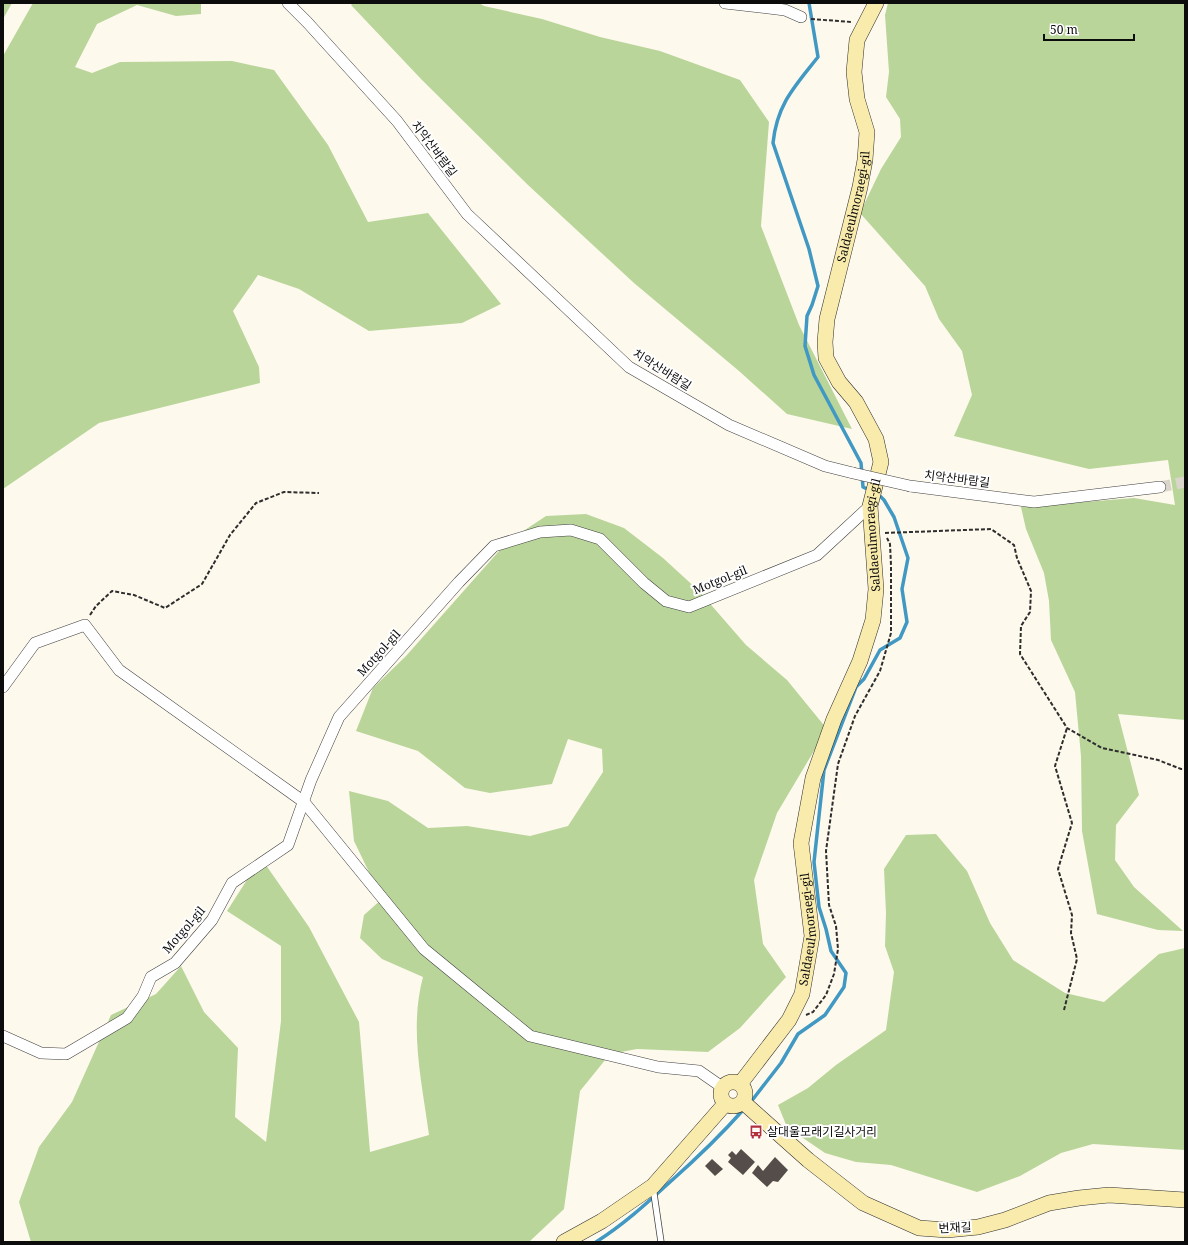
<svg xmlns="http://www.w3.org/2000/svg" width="1188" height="1245" viewBox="0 0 1188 1245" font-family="'Noto Serif','Noto Sans KR',serif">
  <rect width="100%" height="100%" fill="#fef9ed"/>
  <g fill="#b9d59a">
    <path d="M3 3H12L3 19Z"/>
    <path d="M33 3H201V14L176 16 137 5 97 24 75 67 92 73 120 62 232 61 274 70 328 145 368 222 428 213 501 304 462 323 369 331 299 289 258 275 233 311 259 367 260 383 99 423 3 489V56Z"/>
    <path d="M353 3H479L484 6 542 19 600 37 660 51 740 80 769 122 761 226 799 325 852 429 787 414 739 371 634 283 528 185 422 80 351 5Z"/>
    <path d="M888 3H1185V720L1118 714 1139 795 1116 825 1115 860 1134 887 1183 931 1158 930 1097 914 1082 831 1081 756 1075 692 1051 640 1049 601 1044 573 1026 529 1021 507 1134 498 1175 505 1168 460 1089 469 954 436 972 395 962 351 939 319 925 286 860 213 881 169 901 137 900 119 886 97 889 72 885 15Z"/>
    <path d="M586 514 624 528 663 558 699 591 746 645 787 680 827 729 777 813 754 880 763 944 786 977 740 1028 708 1052 637 1049 610 1054 580 1091 564 1209 529 1242H31L19 1202 39 1147 72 1102 111 1015 156 994 181 966 204 1012 238 1048 235 1117 266 1142 281 1021V946L227 911 261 858 309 927 359 1022 370 1152 429 1135C422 1082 409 1029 423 977L382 959 360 938 364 915 382 899 354 841 349 791 388 801 428 828 467 826 530 836 568 826 603 772 602 749 568 739 552 784 490 793 465 788 418 751 356 731 373 688 406 656 507 542 546 516Z"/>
    <path d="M936 834 967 871 990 923 1013 960 1065 993 1104 1002 1159 954 1185 948V1150L1093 1144 1061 1153 1020 1176 977 1192 891 1165 856 1162 825 1153 787 1127 778 1105 808 1088 836 1065 886 1030 894 972 885 946 886 913 884 869 906 835Z"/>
  </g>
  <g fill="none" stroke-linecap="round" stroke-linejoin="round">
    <g stroke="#4199c3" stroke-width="3.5">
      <path d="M809 3 818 57C795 86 777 104 773 143L809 249 818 286 812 305 807 316 805 346 814 375 861 463 863 487 871 491"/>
      <path d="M750 1103 781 1063 798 1034 825 1015 844 987 846 973 831 951 826 929 819 907 814 862 824 770 856 687 864 679 880 650 900 638 907 622 902 589 908 558 894 517 884 500 878 494"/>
      <path d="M596 1242C623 1225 646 1204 670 1182 696 1159 721 1135 744 1109"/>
    </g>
  </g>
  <g fill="#544d49">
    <path d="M741 1149 755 1162 743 1175 728 1162 731 1158 728 1155 732 1151 736 1155Z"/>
    <path d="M775 1157 788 1170 778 1182 773 1181 767 1187 752 1173 758 1165 763 1171Z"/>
    <path d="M712 1159 723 1169 715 1176 705 1166Z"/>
  </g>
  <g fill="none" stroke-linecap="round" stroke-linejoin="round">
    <path stroke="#dad5cb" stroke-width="11" stroke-dasharray="11 5.5" stroke-linecap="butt" d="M1160 487 1185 482"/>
    <g stroke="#3f3f3f" stroke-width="7">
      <path id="lane" d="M653 1187 661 1242"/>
    </g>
    <g stroke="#3f3f3f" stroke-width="12">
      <g id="street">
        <path d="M288 3 307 22 397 121 467 214 629 367 729 425 825 466 853 473"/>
        <path d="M725 3 785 10 801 17"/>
        <path d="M910 486 1034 502 1160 487"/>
        <path d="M3 687 35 643 85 625 119 670 304 802 424 949 530 1036 658 1067 699 1071 722 1087"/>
        <path d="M3 1036 41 1053 66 1054 127 1018 143 996 151 977 175 963 212 920 232 883 288 845 311 780 339 717 459 582 494 546 540 532 571 530 600 539 644 583 666 601 689 607 817 555 870 506"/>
      </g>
    </g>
    <g stroke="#2e2e2e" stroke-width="16">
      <g id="secondary">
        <circle cx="733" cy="1094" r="12"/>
        <path id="s1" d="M740 1084 789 1020 802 994 812 936 801 843 813 778 834 719 860 661 873 620 876 589 870 506 881 462 876 439 856 402 839 382 826 358 825 342 827 319 860 187 865 160 867 132 857 99 854 72 857 40 876 3"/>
        <path d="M743 1102 808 1160 863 1203 919 1228 947 1230 978 1227 1005 1220 1049 1203 1079 1198 1109 1195 1185 1200"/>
        <path d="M564 1242 602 1221 653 1186 725 1104"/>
      </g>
    </g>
    <g stroke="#2e2e2e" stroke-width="2" stroke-dasharray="4 2" stroke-linecap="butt">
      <path d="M811 19 852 22"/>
      <path d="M885 533 991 529 1014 545 1017 558 1031 591 1030 612 1021 626 1020 654 1067 728 1102 748 1158 760 1181 769H1185"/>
      <path d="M90 615 96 606 112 591 134 595 165 608 202 584 230 535 256 503 284 492 319 493"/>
      <path d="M1064 1010 1077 959 1071 933 1072 915 1058 869 1072 823 1055 766 1067 728"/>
      <path d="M806 1015 813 1012 826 995 834 974 838 949 836 926 829 905 826 851 838 764 855 716 880 671 891 633V565L890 544 887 538"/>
    </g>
    <use href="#lane" stroke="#fff" stroke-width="5.5"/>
    <use href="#street" stroke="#fff" stroke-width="11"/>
    <use href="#secondary" stroke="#f9ebac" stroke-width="15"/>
    <g stroke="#3f3f3f" stroke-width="12" stroke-linecap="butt">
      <path id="street-bridge" d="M853 473 910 486"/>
    </g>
    <use href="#street-bridge" stroke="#fff" stroke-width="11"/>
  </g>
  <defs>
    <g id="bus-bare" transform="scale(1.08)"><path d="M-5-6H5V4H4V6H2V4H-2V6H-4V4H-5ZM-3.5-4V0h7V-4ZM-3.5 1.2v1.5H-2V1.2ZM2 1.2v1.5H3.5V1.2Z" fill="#b22f3e" stroke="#fff" stroke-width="2.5" paint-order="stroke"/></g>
  </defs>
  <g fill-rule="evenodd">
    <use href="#bus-bare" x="756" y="1132"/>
  </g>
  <g text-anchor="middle" stroke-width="4" stroke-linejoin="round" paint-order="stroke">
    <g font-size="12" fill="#0c0c0c" stroke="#fff">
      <text transform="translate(434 149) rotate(53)" y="4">치악산바람길</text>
      <text dy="4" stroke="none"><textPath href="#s1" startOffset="931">Saldaeulmoraegi-gil</textPath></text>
      <text transform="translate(662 370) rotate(32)" y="4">치악산바람길</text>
      <text transform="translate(957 479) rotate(7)" y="4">치악산바람길</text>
      <text dy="4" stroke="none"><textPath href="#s1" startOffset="583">Saldaeulmoraegi-gil</textPath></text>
      <text transform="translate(720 580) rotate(-22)" y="4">Motgol-gil</text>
      <text transform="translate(379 653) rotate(-48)" y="4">Motgol-gil</text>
      <text dy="4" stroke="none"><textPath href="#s1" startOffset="175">Saldaeulmoraegi-gil</textPath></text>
      <text transform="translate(184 930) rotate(-49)" y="4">Motgol-gil</text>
      <text transform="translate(955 1228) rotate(-3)" y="4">번재길</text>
    </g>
    <g font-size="12" fill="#0c0c0c" stroke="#fff" text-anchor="start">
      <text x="767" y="1136">살대울모래기길사거리</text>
    </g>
  </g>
  <rect width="1188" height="1245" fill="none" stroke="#0c0c0c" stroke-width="8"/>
  <path d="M1044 34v6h90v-6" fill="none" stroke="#0c0c0c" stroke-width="2"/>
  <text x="1050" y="34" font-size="12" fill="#0c0c0c" stroke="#ffffff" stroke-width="3" paint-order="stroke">50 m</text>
</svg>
